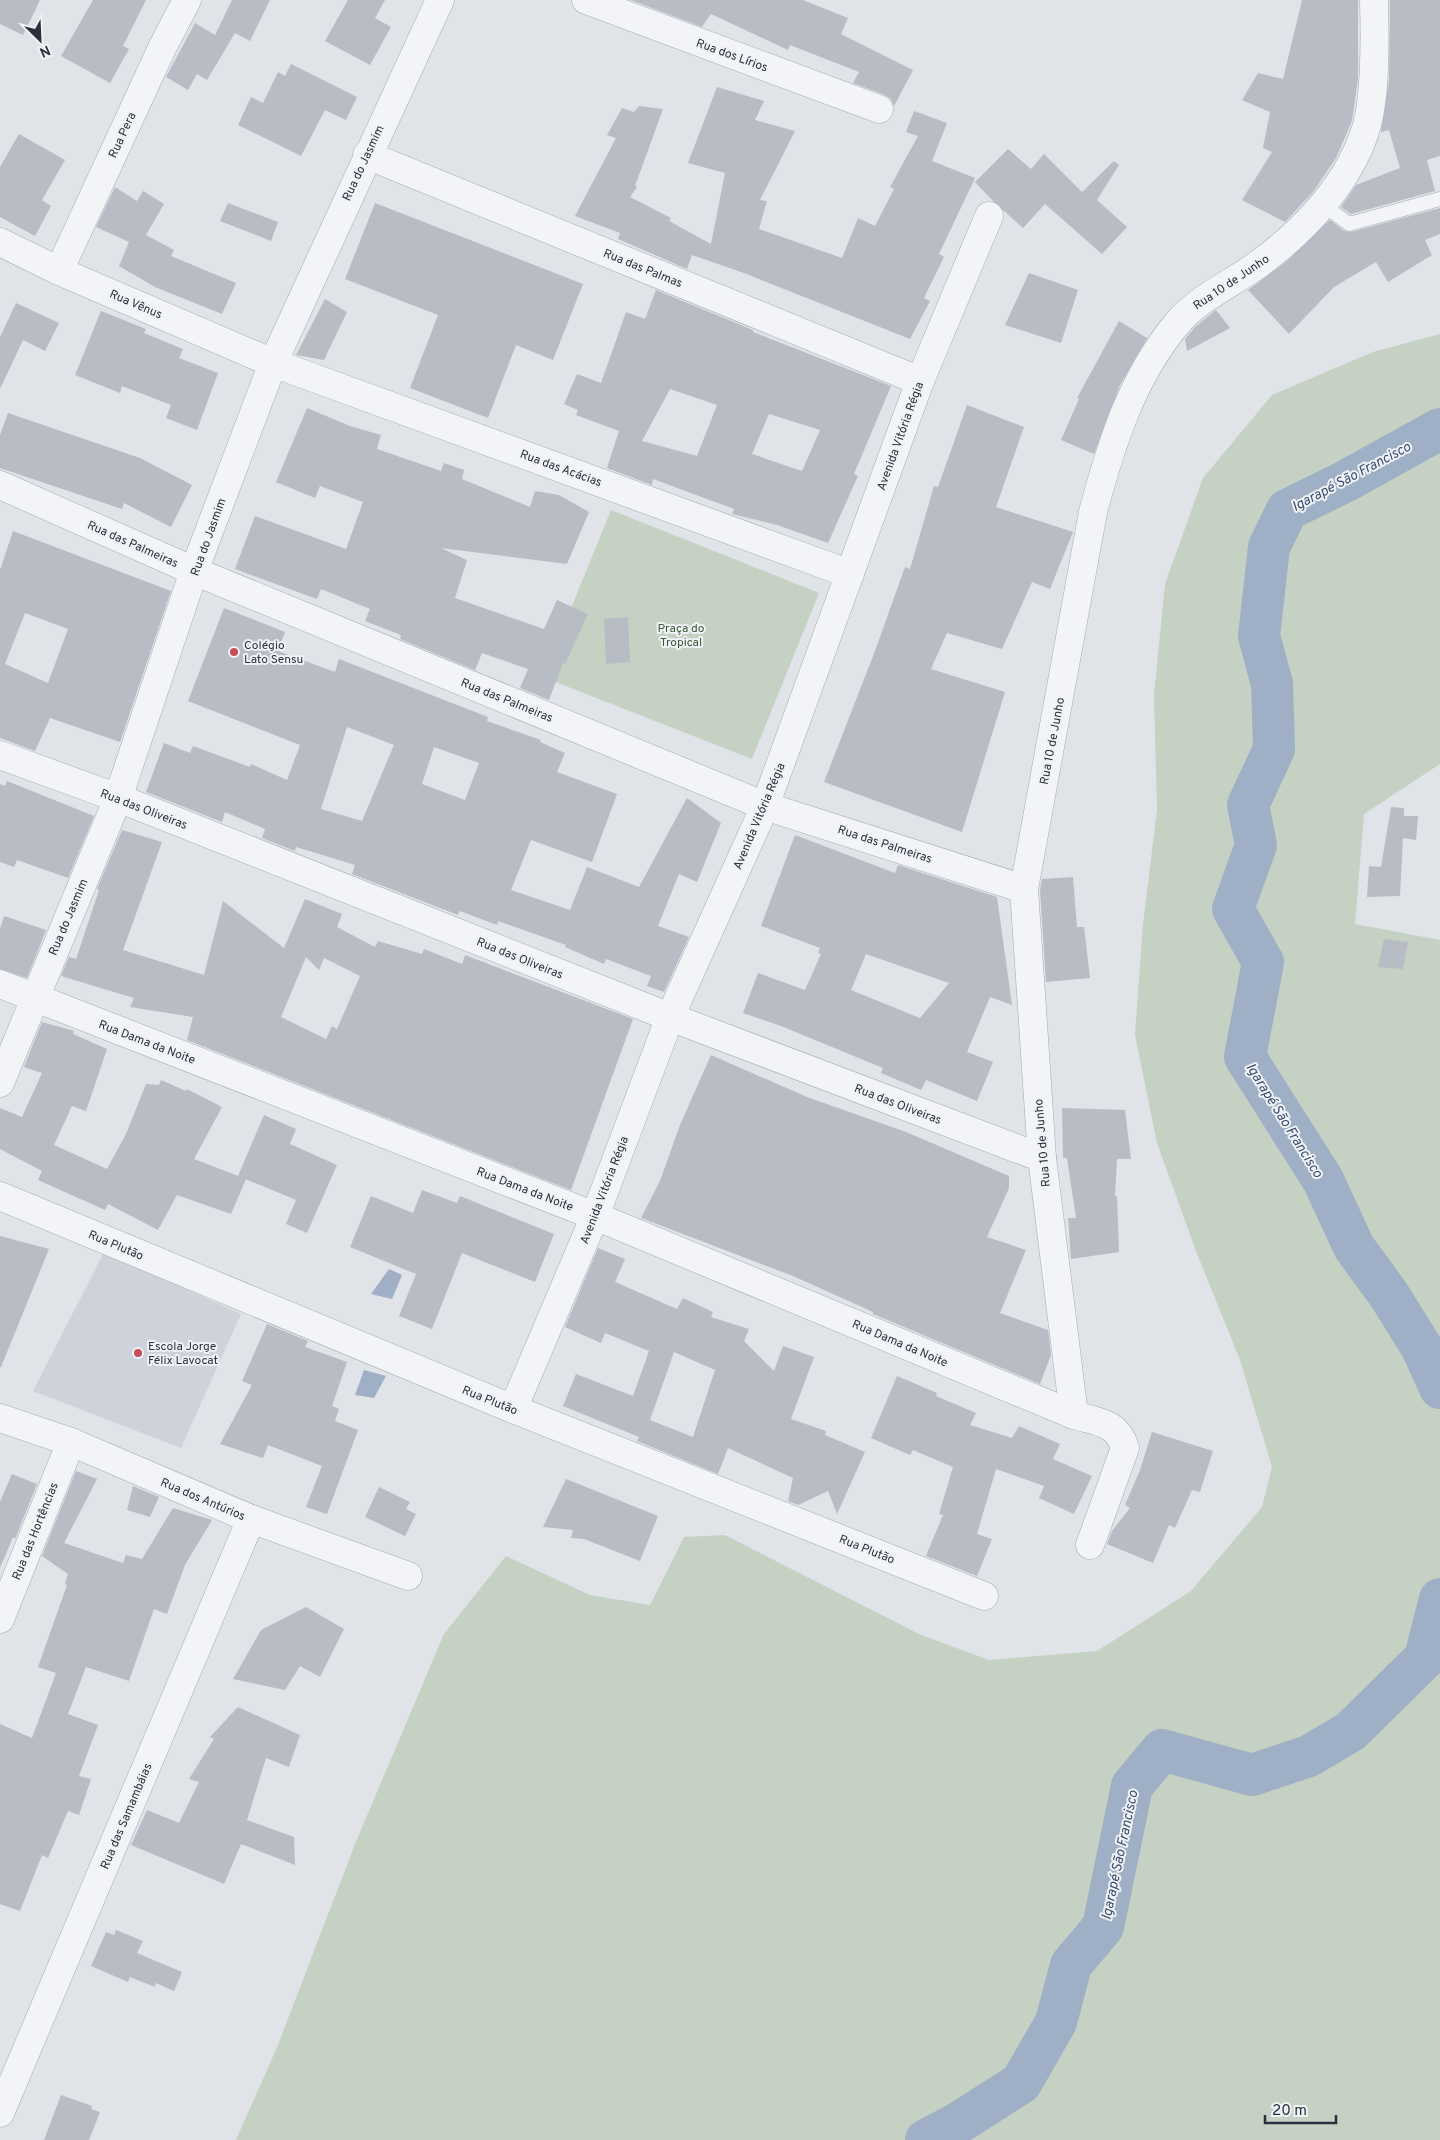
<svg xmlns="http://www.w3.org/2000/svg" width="1440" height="2140" viewBox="0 0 1440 2140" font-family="Overpass,sans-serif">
  <rect width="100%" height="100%" fill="#e0e3e8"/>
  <path fill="#ced2da" d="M104 1252 241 1314 181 1448 33 1391Z"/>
  <g fill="#c5d1c2">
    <path d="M1440 334V764L1364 814 1355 924 1440 940V2140H236L278 2045 355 1844 444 1634 506 1556 590 1595 650 1605 684 1537 725 1535 919 1634 989 1660 1097 1651 1191 1591 1262 1507 1272 1467 1240 1360 1196 1251 1157 1143 1135 1035 1143 924 1157 810 1154 695 1165 584 1203 478 1272 395 1373 352Z"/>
    <path d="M611 510 819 593 752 759 543 677Z"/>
  </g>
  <g fill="#9eafc6">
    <path d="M389 1269 402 1275 392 1299 371 1294Z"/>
    <path d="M364 1370 386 1376 374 1398 355 1395Z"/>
  </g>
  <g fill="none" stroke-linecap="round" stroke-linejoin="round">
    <g stroke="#9eafc6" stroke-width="42">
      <path d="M1440 429 1346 481 1287 510 1269 547 1259 636 1272 684 1274 749 1248 805 1256 845 1233 909 1263 962 1245 1057 1323 1180 1354 1247 1389 1295 1422 1348 1440 1388"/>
      <path d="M926 2140 960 2122 1021 2083 1056 2022 1071 1965 1103 1927 1132 1786 1162 1750 1252 1775 1309 1756 1351 1731 1425 1658 1440 1599"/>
    </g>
  </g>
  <g fill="#b8bcc4" fill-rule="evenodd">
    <path d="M0 0H40L23 35 0 24Z"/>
    <path d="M93 0H146L123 46 129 49 110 83 61 56Z"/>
    <path d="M232 0H270L250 41 235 33 207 80 197 74 188 90 166 77 195 23 215 35Z"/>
    <path d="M348 0H385L375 18 391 27 370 65 325 41Z"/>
    <path d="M631 0H803L848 18 841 34 913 70 894 106 891 99 885 95 853 83 859 72 790 45 788 50 711 14 702 27Z"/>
    <path d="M1302 0H1358V78L1352 121 1336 158 1313 192 1285 222 1242 200 1272 152 1263 148 1270 112 1242 100 1258 73 1283 79Z"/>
    <path d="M1390 0H1440V156L1427 160 1435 191 1351 214 1341 207 1356 185 1400 168 1389 130 1381 132 1389 80Z"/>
    <path d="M291 64 357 97 346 120 325 110 301 156 238 125 251 97 263 103 278 72 285 76Z"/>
    <path d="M717 87 764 101 755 120 795 131 760 200 767 201 759 229 842 258 858 218 875 226 894 189 890 187 918 136 906 132 914 111 947 123 932 161 975 178 939 254 944 257 924 298 930 301 910 339 744 273 692 255 687 269 618 239 620 233 575 216 616 138 607 135 622 108 634 112 639 106 663 109 635 186 637 187 630 197 671 218 669 221 711 244 725 173 688 163Z"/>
    <path d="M19 134 65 160 42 200 51 206 35 236 0 217V167Z"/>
    <path d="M1008 149 1031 169 1044 154 1082 192 1114 161 1119 165 1097 200 1127 227 1102 254 1045 204 1023 228 993 201 975 182Z"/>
    <path d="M115 187 137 201 143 191 164 204 146 235 174 250 171 256 236 283 222 314 155 287 119 266 129 242 96 227Z"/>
    <path d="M228 203 278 222 271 241 220 221Z"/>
    <path d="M375 203 583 284 553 360 516 345 488 418 410 388 438 315 345 279Z"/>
    <path d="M1440 208V234L1425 240 1432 255 1388 282 1376 262 1334 287 1289 334 1248 290 1287 261 1330 220 1344 231 1351 232Z"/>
    <path d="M1029 273 1078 290 1061 343 1005 325Z"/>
    <path d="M656 290 753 330V332L891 386 854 474 858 476 828 543 777 525 732 514 734 509 653 479 652 485 607 468 619 431 576 415 578 410 564 404 577 374 601 383 626 312 645 319ZM670 389 717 405 697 456 642 441ZM769 414 820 430 802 471 752 454Z"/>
    <path d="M325 299 347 312 324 360 296 355Z"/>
    <path d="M16 303 59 323 45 351 23 340 0 389V337Z"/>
    <path d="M1216 310 1230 328 1187 351 1185 339 1195 327Z"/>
    <path d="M101 311 146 329 144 333 183 349 179 358 218 373 197 430 166 418 171 405 122 386 120 393 75 375Z"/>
    <path d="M1119 321 1147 338 1120 385 1094 454 1061 440 1079 399 1077 398Z"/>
    <path d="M967 405 1024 427 996 507 1073 532 1050 589 1032 582 1002 649 947 633 931 669 1005 692 962 832 824 782 875 651 905 567 910 569 934 486 938 487Z"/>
    <path d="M307 408 350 426 381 435 377 449 441 471 444 463 464 470 462 479 530 507 535 491 559 495 589 512 567 564 441 548 467 560 455 598 544 629 557 600 588 614 565 664 563 663 549 700 520 688 528 669 482 653 475 670 400 639 401 635 365 621 370 609 321 589 317 599 235 569 255 516 346 549 363 502 320 486 315 498 276 482Z"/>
    <path d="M8 413 140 458 192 485 171 527 124 503 122 509 0 468V435Z"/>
    <path d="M13 531 171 591 120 742 50 718 35 751 0 738V570ZM25 613 68 629 48 683 5 664Z"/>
    <path d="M224 608 285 632 278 651 335 672 339 659 488 717 487 721 541 740 540 742 565 753 557 772 617 794 592 862 531 840 511 890 570 910 587 867 639 887 687 798 721 823 697 882 679 874 658 926 689 937 664 992 647 986 651 976 606 959 604 964 565 947 566 945 498 921 497 925 460 911 458 915 352 874 355 865 296 847 295 851 262 838 265 829 225 812 222 822 146 792 164 743 190 753 193 746 250 767 251 764 287 780 300 745 188 701ZM347 727 394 745 362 821 321 809ZM434 747 479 763 465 800 422 784Z"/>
    <path d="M628 617 630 662 606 664 604 619Z"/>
    <path d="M7 781 94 816 68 878 17 860 14 867 0 862V784L5 786Z"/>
    <path d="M1391 807 1404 808V816H1418L1416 840 1403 838 1400 896 1367 897 1369 866 1381 867Z"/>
    <path d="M122 830 162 842 123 950 204 975 223 901 284 948 305 899 342 914 337 927 375 947 378 941 422 954 424 949 462 964 465 955 633 1019 571 1190 187 1040 193 1017 130 1007 134 998 61 976 69 957 76 959 99 890 97 889ZM306 957 319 970 324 958 360 976 337 1029 332 1026 326 1039 281 1017Z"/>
    <path d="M795 835 895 873 898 865 997 897 1012 1005 990 997 967 1052 993 1062 977 1101 926 1080 921 1090 881 1073 883 1068 781 1026 743 1013 758 973 805 990 821 954 818 953 820 948 761 926ZM866 954 949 983 920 1018 851 990Z"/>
    <path d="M1073 877 1077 927H1084L1090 978 1046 982 1040 890 1042 879Z"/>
    <path d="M4 916 46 930 27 978 0 969V929Z"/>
    <path d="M1384 939 1408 942 1403 969 1378 967Z"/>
    <path d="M42 1022 74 1031 73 1034 107 1049 86 1111 72 1106 54 1145 107 1169 126 1134 146 1084 159 1085 161 1080 186 1091 187 1089 222 1107 194 1159 246 1179 231 1214 177 1195 158 1230 108 1204 105 1210 38 1180 42 1171 0 1149V1108L22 1117 42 1073 24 1067Z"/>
    <path d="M711 1055 807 1097 906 1132 1009 1176V1188L987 1237 1026 1250 1000 1313 1048 1330 1051 1355 1040 1384 873 1314V1312L793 1276 641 1218 660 1181 680 1125Z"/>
    <path d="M1062 1108 1125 1110 1131 1159H1117L1115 1196H1117L1119 1252 1071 1259 1068 1218H1076L1067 1158H1063Z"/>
    <path d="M264 1115 296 1129 290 1144 337 1165 307 1233 286 1224 296 1200 238 1176Z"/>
    <path d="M422 1190 457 1203 460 1196 554 1234 535 1282 462 1253 432 1329 399 1316 416 1274 350 1247 371 1196 413 1213Z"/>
    <path d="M0 1236 49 1249 1 1367H0Z"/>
    <path d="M598 1248 625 1259 615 1282 677 1309 683 1298 713 1312 711 1317 749 1329 744 1341 774 1371 783 1346 814 1357 791 1419 826 1431 825 1435 865 1452 837 1514 828 1491 798 1505 788 1501 793 1478 728 1448 718 1474 637 1441 639 1437 563 1406 576 1374 633 1396 649 1351 605 1333 601 1343 565 1327ZM674 1352 715 1370 693 1437 650 1420Z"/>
    <path d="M267 1324 308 1341 305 1347 347 1362 332 1406 339 1409 335 1421 358 1430 327 1514 306 1507 322 1466 268 1445 263 1458 220 1444 252 1385 242 1381Z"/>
    <path d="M897 1376 937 1393 936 1396 976 1413 970 1425 1012 1438 1019 1426 1060 1444 1053 1459 1092 1476 1074 1514 1039 1498 1044 1486 996 1469 977 1534 992 1539 977 1576 926 1556 943 1515 939 1514 953 1467 913 1450 910 1455 871 1438Z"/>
    <path d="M1152 1432 1213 1451 1200 1492 1192 1490 1175 1528 1169 1525 1153 1563 1107 1544 1112 1531 1130 1508 1125 1505 1140 1470Z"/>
    <path d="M76 1471 97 1479 64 1543 123 1563 126 1555 142 1559 173 1508 212 1520 185 1565 167 1614 154 1609 129 1681 86 1667 68 1714 98 1725 79 1776 91 1779 79 1815 68 1811 48 1858 42 1855 20 1911 0 1904V1724L32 1738 56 1673 38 1667 67 1585 65 1584 68 1574 42 1556Z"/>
    <path d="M12 1474 37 1484 15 1539 13 1537 0 1568V1502Z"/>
    <path d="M566 1479 658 1516 640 1561 584 1539 571 1538 573 1530 543 1527Z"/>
    <path d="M133 1486 159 1497 150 1517 127 1510Z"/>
    <path d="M379 1487 410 1502 406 1509 416 1514 405 1536 365 1517Z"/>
    <path d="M306 1607 344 1629 320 1677 300 1666 285 1690 233 1679 261 1630Z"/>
    <path d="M238 1707 300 1735 289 1767 266 1758 247 1820 294 1837 295 1865 241 1844 224 1884 131 1845 147 1810 179 1823 199 1782 189 1779 214 1739 210 1737Z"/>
    <path d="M116 1930 143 1941 137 1953 182 1972 174 1991 156 1983 155 1987 130 1977 128 1982 91 1966 106 1932 114 1935Z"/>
    <path d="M61 2095 92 2106 91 2109 100 2112 89 2140H44Z"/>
  </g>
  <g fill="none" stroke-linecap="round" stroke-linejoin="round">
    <g stroke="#a6aab2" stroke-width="15">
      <path id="service" d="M1322 204 1349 224 1440 199"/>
    </g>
    <g stroke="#a6aab2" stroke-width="29">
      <g id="minor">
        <path d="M586 0 879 109"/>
        <path d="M367 155 920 381"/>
        <path d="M0 242 59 271 273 363 850 574"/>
        <path d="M59 271 162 48 187 0"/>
        <path d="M0 485 194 571 765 806 1024 889"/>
        <path d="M0 755 118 798 670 1017 1042 1158"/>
        <path d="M0 984 595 1216 1074 1415C1097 1422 1118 1422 1125 1448L1090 1545"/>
        <path d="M0 1083 118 798 194 571 273 363 440 0"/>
        <path d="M0 1196 513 1409 984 1596"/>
        <path d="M513 1409 595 1216 670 1017 765 806 920 381 989 216"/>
        <path d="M1074 1415 1042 1158 1024 889 1093 512C1111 445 1131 380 1175 326 1197 298 1232 284 1260 263 1306 229 1351 181 1367 125 1376 90 1375 36 1374 0"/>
        <path d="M0 1418 71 1442 251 1519 408 1576"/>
        <path d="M0 1619 71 1442"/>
        <path d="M0 2113 251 1519"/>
      </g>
    </g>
    <use href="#service" stroke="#f3f4f7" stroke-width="14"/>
    <use href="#minor" stroke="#f3f4f7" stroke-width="28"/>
  </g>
  <g fill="#c44e5b" stroke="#f0f2f6" stroke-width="2">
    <circle cx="234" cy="652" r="5"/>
    <circle cx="138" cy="1353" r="5"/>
  </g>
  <g text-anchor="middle" stroke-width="4" stroke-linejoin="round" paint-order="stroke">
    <g font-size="12" fill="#2a313e" stroke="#f0f2f6">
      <text transform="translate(732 55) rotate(20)" y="4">Rua dos Lírios</text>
      <text transform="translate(122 135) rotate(-65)" y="4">Rua Pera</text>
      <text transform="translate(363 163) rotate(-65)" y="4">Rua do Jasmim</text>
      <text transform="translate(643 268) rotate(22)" y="4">Rua das Palmas</text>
      <text transform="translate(1231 282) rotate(-34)" y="4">Rua 10 de Junho</text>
      <text transform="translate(136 304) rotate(23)" y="4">Rua Vênus</text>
      <text transform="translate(900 436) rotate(-70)" y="4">Avenida Vitória Régia</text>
      <text transform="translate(561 468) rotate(20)" y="4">Rua das Acácias</text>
      <text transform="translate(208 537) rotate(-70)" y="4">Rua do Jasmim</text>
      <text transform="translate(133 544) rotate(24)" y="4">Rua das Palmeiras</text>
      <text transform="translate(507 700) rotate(22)" y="4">Rua das Palmeiras</text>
      <text transform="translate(1052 741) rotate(-79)" y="4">Rua 10 de Junho</text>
      <text transform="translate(144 809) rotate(21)" y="4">Rua das Oliveiras</text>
      <text transform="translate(759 816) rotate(-67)" y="4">Avenida Vitória Régia</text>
      <text transform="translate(885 844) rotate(18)" y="4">Rua das Palmeiras</text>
      <text transform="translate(68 917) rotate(-67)" y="4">Rua do Jasmim</text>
      <text transform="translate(520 958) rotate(22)" y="4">Rua das Oliveiras</text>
      <text transform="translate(147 1042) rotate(21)" y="4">Rua Dama da Noite</text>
      <text transform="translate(898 1104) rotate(21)" y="4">Rua das Oliveiras</text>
      <text transform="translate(1042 1143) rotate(-95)" y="4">Rua 10 de Junho</text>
      <text transform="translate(525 1189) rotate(21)" y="4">Rua Dama da Noite</text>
      <text transform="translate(604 1190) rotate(-69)" y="4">Avenida Vitória Régia</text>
      <text transform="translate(116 1245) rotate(23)" y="4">Rua Plutão</text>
      <text transform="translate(900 1343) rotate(23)" y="4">Rua Dama da Noite</text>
      <text transform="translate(490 1400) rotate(22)" y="4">Rua Plutão</text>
      <text transform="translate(203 1499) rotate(23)" y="4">Rua dos Antúrios</text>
      <text transform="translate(35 1531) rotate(-68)" y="4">Rua das Hortências</text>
      <text transform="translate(867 1549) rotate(22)" y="4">Rua Plutão</text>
      <text transform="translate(126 1816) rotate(-67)" y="4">Rua das Samambáias</text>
    </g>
    <g font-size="12" fill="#3d5938" stroke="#f0f2f6">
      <text x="681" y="632">Praça do<tspan x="681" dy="14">Tropical</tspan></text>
    </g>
    <g font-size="12" fill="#2a313e" stroke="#f0f2f6" text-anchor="start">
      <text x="244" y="649">Colégio<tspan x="244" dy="14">Lato Sensu</tspan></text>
      <text x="148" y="1350">Escola Jorge<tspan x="148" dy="14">Félix Lavocat</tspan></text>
    </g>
    <g font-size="14" font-style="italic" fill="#374e6f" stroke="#f0f2f6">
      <text transform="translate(1351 476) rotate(-28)" y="5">Igarapé São Francisco</text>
      <text transform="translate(1285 1120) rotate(58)" y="5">Igarapé São Francisco</text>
      <text transform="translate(1119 1855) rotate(-78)" y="5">Igarapé São Francisco</text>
    </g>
  </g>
  <g transform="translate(40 40) rotate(156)" stroke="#f0f2f6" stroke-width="4" paint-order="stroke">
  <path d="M0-4L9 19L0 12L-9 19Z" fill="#2a313e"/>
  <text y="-8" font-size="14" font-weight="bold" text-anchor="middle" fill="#2a313e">N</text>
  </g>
  <path d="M1265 2115v8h71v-8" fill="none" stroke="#2a313e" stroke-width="2.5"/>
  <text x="1272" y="2115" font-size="15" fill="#2a313e" stroke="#f0f2f6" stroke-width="4" paint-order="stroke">20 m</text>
</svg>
